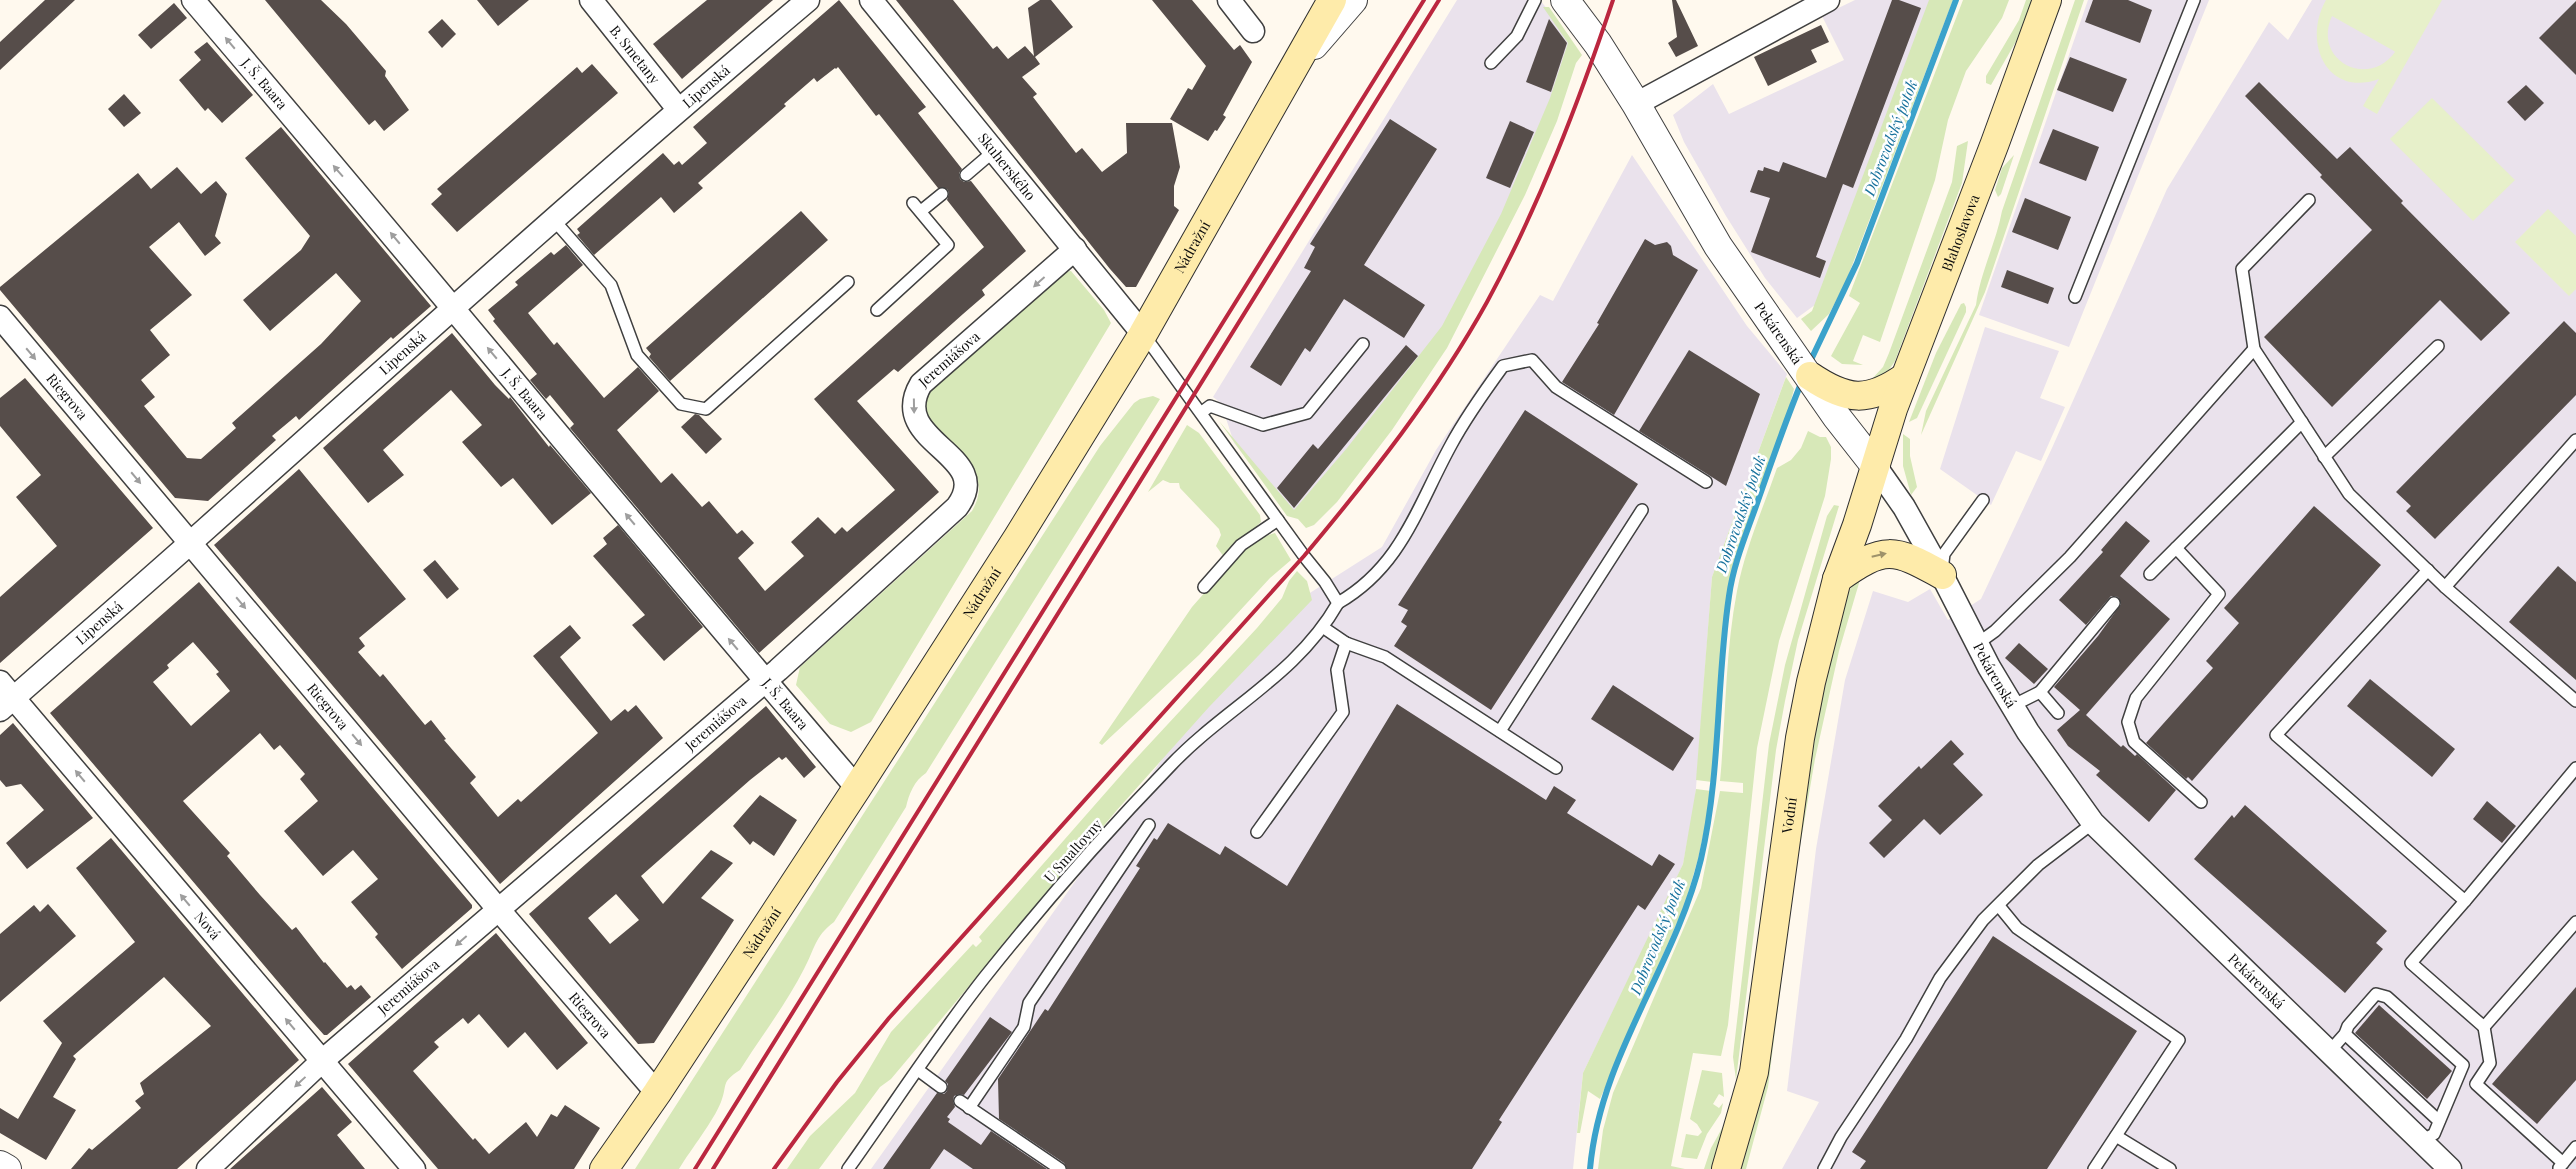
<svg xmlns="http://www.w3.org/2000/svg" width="2576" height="1169" viewBox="0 0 2576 1169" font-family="'Playfair Display',serif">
  <rect width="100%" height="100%" fill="#fff9ee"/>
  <g fill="#eae2ec">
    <path d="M1457 0H1540L1571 39 1545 116 1508 207 1442 333 1294 517 1234 443 1221 403 1213 397Z"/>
    <path d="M1855 0H1930L1819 302 1797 318 1765 278 1726 216 1684 142 1673 115 1713 84 1729 114 1844 60 1822 16Z"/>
    <path d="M2088 0H2209L2069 347 1979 315Z"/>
    <path d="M2312 0H2576V1169H1782L1819 1102 1787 1091 1816 849 1845 680 1873 591 1908 602 1930 589 1948 620 1981 599 2052 448 2167 189 2269 22 2288 40Z"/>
    <path d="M1632 155 1747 326 1787 374 1712 577 1695 801 1683 864 1660 915 1583 1073 1573 1169H871L1197 710 1302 598 1382 547 1436 450 1540 295 1553 301Z"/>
    <path d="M1985 327 2059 351 2040 398 2065 407 2041 461 2016 451 1991 505 1940 469Z"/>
  </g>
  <g fill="#d7e8b8">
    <path d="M1929 0H1953L1845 284 1829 314 1811 331 1801 319 1812 311Z"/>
    <path d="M1963 0H2009L2002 18 1966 71 1948 120 1935 180 1880 342 1863 335 1853 361 1863 365 1842 364 1831 356 1860 303 1849 296Z"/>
    <path d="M2026 0H2035L2026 24 1991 85 1986 83V76L2019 20Z"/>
    <path d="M2075 0H2084L1985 292 1921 435 1926 411 1976 305C1980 273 1996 243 2002 211Z"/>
    <path d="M1543 7H1549L1582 55 1576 63 1557 121 1525 195 1447 348 1392 430 1337 502 1314 525 1306 528 1298 519 1287 516 1219 421 1294 510 1347 448 1442 326 1501 214 1550 98 1568 43Z"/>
    <path d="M1968 141 1962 183 1895 361 1884 377 1871 380 1883 367 1889 353 1952 182 1957 146Z"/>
    <path d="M2014 155 2001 194 1998 197 1995 190 2002 168Z"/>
    <path d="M1071 271 1104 310 1111 323 871 722 851 732 830 724 796 685 800 667 972 511C1002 459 923 442 923 397L1064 272Z"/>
    <path d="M1964 303 1966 307V312L1917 418 1909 422 1936 353 1961 304Z"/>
    <path d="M1786 377 1794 389 1789 408 1743 535 1727 593 1712 782 1696 780 1712 577Z"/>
    <path d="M1153 396 1160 399 926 773C914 781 909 794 906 807L834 922C814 937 815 949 804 969 786 1004 761 1037 740 1070 720 1083 728 1084 721 1102 713 1122 691 1149 679 1169H635L1100 446 1134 403 1140 399Z"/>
    <path d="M1187 425 1199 433 1260 515 1261 522 1224 557 1216 546 1221 535 1219 529 1180 488 1179 483H1170L1163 480 1148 492Z"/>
    <path d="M1808 431 1820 437H1826L1831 447V459L1825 496 1779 641 1757 748 1728 1025 1721 1056 1693 1053 1671 1166 1685 1169H1598L1603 1130 1613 1093 1701 888 1720 791 1743 793V783L1720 781C1726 718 1725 653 1737 591 1745 549 1763 508 1777 468L1791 460 1801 448Z"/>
    <path d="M1903 434 1910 439V456L1917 487 1911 495 1903 466Z"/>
    <path d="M1834 505 1839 506 1798 640 1785 701 1776 750 1736 1080 1733 1057 1734 1047 1769 744 1785 665 1827 516Z"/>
    <path d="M1275 533 1291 560 1270 578 1199 655 1102 745 1099 743 1192 607 1243 549 1256 539Z"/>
    <path d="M1297 571 1307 581 1312 600 1209 707 1117 810 891 1079 880 1087 819 1169H787L810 1136 855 1093 891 1032 973 944 976 947 982 941 979 937 1129 766 1257 628 1282 598 1289 581Z"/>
    <path d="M1862 573 1839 651 1815 759 1794 881 1768 1087 1746 1169H1739C1763 1020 1786 870 1816 722 1824 684 1835 598 1862 573Z"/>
    <path d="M1696 789 1711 791V799L1698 859 1684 907 1600 1099 1588 1091 1580 1133H1577L1583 1073 1683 864Z"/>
    <path d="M1702 1070 1722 1073 1724 1097 1719 1094 1713 1104 1719 1108 1723 1103 1721 1113 1707 1134 1697 1159 1681 1157 1686 1134 1698 1136 1702 1132 1697 1124 1690 1119Z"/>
    <path d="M1725 1123 1712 1169H1704L1711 1148Z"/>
  </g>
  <g fill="#e7f0ca" fill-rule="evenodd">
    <path d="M2326 0H2442L2377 114 2363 106 2379 79C2327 98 2302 42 2326 0ZM2332 16 2394 51 2395 52C2368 90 2312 60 2332 16Z"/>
    <path d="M2432 98 2515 180 2473 221 2390 139Z"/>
    <path d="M2548 209 2576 236V289L2569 296 2515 242Z"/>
  </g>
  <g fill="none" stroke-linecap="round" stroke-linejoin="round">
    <g stroke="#3ba2cb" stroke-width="6">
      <path d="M1809 364 1857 263 1956 0"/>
      <path d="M1590 1169C1600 1055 1675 967 1701 859 1721 772 1716 683 1729 596 1733 566 1745 537 1755 509 1770 466 1785 422 1802 381"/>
    </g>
  </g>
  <g fill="#564d4a" fill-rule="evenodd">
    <path d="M45 0H75L0 70V42Z"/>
    <path d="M265 0H321L346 24 386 71 385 76 409 110 384 131 375 120 369 125Z"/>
    <path d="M477 0H529L498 26Z"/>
    <path d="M707 0H773L682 79 653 44Z"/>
    <path d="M839 0 926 107 918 113 962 169 959 173 960 179 964 182 971 181 1026 251 982 290 985 295 963 314 898 372 894 369 857 401 939 492 759 653 570 428 574 424 550 395 546 399 530 380 537 374 493 321 495 319 488 310 518 285 515 282 551 252 554 255 566 245 583 265 528 313 554 345 557 342 604 398 638 367 659 391 617 430 661 483 672 473 702 507 709 501 737 534 742 530 754 543 738 558 765 591 804 556 791 542 818 517 835 534 842 527 847 532 895 490 814 399 984 247 947 200 949 193 947 189 938 188 879 114 876 116 838 67 836 69 835 68 817 82 814 78 784 104 786 106 698 183 703 188 674 213 661 197 594 255 577 235 580 233 577 229 663 153 674 165 679 161 682 165 707 143 693 127Z"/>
    <path d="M896 0H953L993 49 997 46 1008 59 1025 46 1034 56 1028 8 1040 0H1051L1073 27 1035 57 1040 64 1022 77 1037 94 1033 97 1076 153 1082 148 1102 172 1127 153 1126 123H1172L1180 167 1174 186V206L1179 210 1136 287H1126L1110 269Z"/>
    <path d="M1152 0H1192L1234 50 1240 45 1252 62 1223 115 1226 117 1217 131 1215 130 1208 141 1170 119 1188 88 1192 90 1206 66Z"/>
    <path d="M1672 0H1676L1698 46 1676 57 1668 43 1677 37Z"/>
    <path d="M1892 0H1899L1921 8 1853 188 1843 184 1816 257 1826 261 1820 278 1751 252 1770 198 1750 192 1758 170 1763 171 1764 167 1779 172 1783 162 1826 178Z"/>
    <path d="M2093 0H2128L2152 10 2140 43 2085 22Z"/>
    <path d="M2576 1V75L2539 38Z"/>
    <path d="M174 3 187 18 151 49 138 35Z"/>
    <path d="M442 19 456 34 442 48 428 32Z"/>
    <path d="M1549 19 1567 43 1551 92 1526 82Z"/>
    <path d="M1821 25 1829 42 1811 50 1817 62 1768 86 1754 57Z"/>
    <path d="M207 42 253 95 222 123 208 108 205 111 179 80 201 60 194 52Z"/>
    <path d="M2070 57 2127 79 2113 112 2057 90Z"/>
    <path d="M592 64 618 93 457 232 431 204 442 194 437 189 577 67 582 73Z"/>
    <path d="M2259 82 2337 159 2350 147 2403 201 2401 203 2510 313 2481 341 2440 300 2332 407 2264 337 2372 230 2320 177 2322 175 2245 96Z"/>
    <path d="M2526 85 2544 103 2525 121 2507 102Z"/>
    <path d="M124 94 141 113 124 127 108 109Z"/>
    <path d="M1390 119 1437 149 1364 265 1425 305 1404 338 1344 299 1310 352 1305 348 1281 386 1250 367 1311 271 1304 268 1315 247 1310 244Z"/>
    <path d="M1510 121 1534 132 1510 188 1486 178Z"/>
    <path d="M281 127 431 306 393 339 391 337 299 420 296 416 272 436 276 440 208 501 175 498 0 290V287L138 173 151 189 177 167 201 194 216 181 227 194 215 236 221 243 205 256 179 222 149 247 192 295 150 330 170 355 141 380 155 397 144 406 187 458 201 459 236 428 232 423 321 344 361 301 336 273 270 331 243 300 301 250 310 236 245 158Z"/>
    <path d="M2053 129 2099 147 2086 181 2039 163Z"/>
    <path d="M2025 198 2071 217 2058 250 2012 232Z"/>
    <path d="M801 211 828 240 670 381 649 357 651 354 646 348Z"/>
    <path d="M1645 239 1655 245 1667 242 1671 246 1673 255 1698 270 1614 415 1562 382 1599 324 1597 323Z"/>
    <path d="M2007 270 2054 288 2048 304 2001 287Z"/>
    <path d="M2564 321 2576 333V395L2435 539 2406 511 2411 506 2396 492Z"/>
    <path d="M452 333 495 385 509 399 510 397 549 447 550 445 591 493 552 525 513 478 501 487 462 442 482 425 451 390 383 450 404 475 368 503 323 448Z"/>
    <path d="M1406 345 1418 356 1294 508 1277 488 1313 444 1318 449Z"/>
    <path d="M1689 350 1760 394 1726 486 1639 431Z"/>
    <path d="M25 378 153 528 0 663V597L57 546 16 497 41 475 0 426V398Z"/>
    <path d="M1525 410 1638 484 1491 710 1394 646 1407 626 1401 622 1408 610 1398 605Z"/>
    <path d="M695 414 699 415 722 439 706 454 681 427Z"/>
    <path d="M299 469 406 599 359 638 365 646 358 652 380 677 383 674 425 725 431 720 446 739 444 740 476 777 470 783 498 817 518 799 521 802 598 733 533 656 570 625 581 638 560 657 611 721 625 709 628 712 636 705 663 738 500 884 214 545Z"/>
    <path d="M2314 506 2381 565 2192 781 2188 777 2186 779 2146 743 2213 668 2206 661 2239 623 2224 608Z"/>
    <path d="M2126 521 2150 541 2120 576 2170 619 2086 715 2121 747 2123 745 2135 756 2137 754 2176 790 2149 822 2096 775 2100 771 2068 746 2057 730 2080 710 2054 687 2098 636 2121 604 2118 597 2111 596 2086 625 2059 600 2103 552 2101 550Z"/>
    <path d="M618 525 703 627 664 661 632 625 645 615 593 556 607 544 603 538Z"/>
    <path d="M435 560 459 589 447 599 423 570Z"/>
    <path d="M2558 566 2576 582V680L2509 622Z"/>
    <path d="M199 582 472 905V908L402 969 375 937 378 934 351 902 378 879 353 850 323 876 284 831 318 801 300 779 305 774 280 745 274 750 260 733 183 801 230 853 227 856 260 895 292 930 296 927 324 963 325 962 347 988 351 985 355 990 361 985 371 997 327 1035H324L307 1016 50 713ZM193 642 219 672 216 674 230 691 191 726 153 682 169 668 167 665Z"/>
    <path d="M2019 643 2048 669 2034 684 2005 658Z"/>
    <path d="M2370 679 2455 749 2432 777 2347 706Z"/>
    <path d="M1613 685 1694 738 1673 771 1591 719Z"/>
    <path d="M1397 704 1546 800 1554 786 1576 800 1567 813 1652 866 1659 854 1675 864 1645 910 1638 905 1499 1120 1502 1122 1472 1169H1067L1064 1163 999 1119 998 1079 1045 1009 1048 1011 1140 868 1136 866 1154 838 1157 840 1168 823 1220 855 1225 846 1287 886Z"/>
    <path d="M766 706 816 767 804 778 786 757 782 760 779 757 750 780 641 876 663 904 711 850 733 863 701 898 734 920 654 1043 638 1044 529 914ZM616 894 639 920 610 944 588 918Z"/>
    <path d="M13 723 93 818 27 869 6 843 44 810 21 784 6 787 0 780V735Z"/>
    <path d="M1951 740 1964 754 1953 764 1983 795 1940 835 1924 819 1884 858 1869 843 1892 820 1878 806 1919 766 1921 769Z"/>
    <path d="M760 795 797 820 774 856 753 841 750 845 733 826Z"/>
    <path d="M2487 801 2516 826 2502 843 2473 819Z"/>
    <path d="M2245 805 2387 931 2376 943 2383 949 2345 993 2194 859 2232 815 2234 818Z"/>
    <path d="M111 838 299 1060 177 1169H71L89 1148 92 1150 141 1108 135 1101 144 1094 140 1083 211 1026 164 977 73 1056 76 1059 53 1097 76 1110 46 1160 0 1133V1108L18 1119 62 1043 43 1021 135 942 76 868Z"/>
    <path d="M48 904 76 936 0 1002V934L34 905 40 912Z"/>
    <path d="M496 933 588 1043 557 1070 525 1032 508 1048 479 1014 468 1024 463 1018 434 1042 439 1047 413 1071 473 1140 475 1138 489 1154 526 1122 537 1137 551 1114 557 1117 565 1105 600 1128 574 1169H438L348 1064Z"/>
    <path d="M1993 936 2137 1031 2047 1169H1860L1866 1161 1852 1152Z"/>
    <path d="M2576 987V1080L2537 1124 2492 1084Z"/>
    <path d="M2379 1005 2452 1071 2427 1099 2355 1033Z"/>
    <path d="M990 1017 1012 1032 964 1095 960 1094 954 1096 953 1101 955 1107 947 1117 950 1119 948 1122 981 1145 991 1131 1047 1169H973L944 1149 930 1169H883L937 1093 944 1094 947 1091 948 1084 945 1081Z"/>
    <path d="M322 1087 352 1122 337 1135 365 1169H230Z"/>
  </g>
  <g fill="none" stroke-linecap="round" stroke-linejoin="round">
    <g stroke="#404040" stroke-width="14">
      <g id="service">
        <path d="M1491 63 1517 36 1535 0"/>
        <path d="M966 175 994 151"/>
        <path d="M921 211 942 194"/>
        <path d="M553 219 611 285 637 355 681 404 706 409 848 282"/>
        <path d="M2075 297 2194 0"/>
        <path d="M877 310 948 245 913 203"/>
        <path d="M2254 349 2242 269 2309 200"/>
        <path d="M1202 412 1210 406 1263 425 1307 413 1363 344"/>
        <path d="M2576 440 2445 587 2576 701"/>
        <path d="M2324 457 2438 346"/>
        <path d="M2176 548 2219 594 2136 698 2128 722 2134 742 2201 802"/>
        <path d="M1942 570 1944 554 1983 500"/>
        <path d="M2428 570 2276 735 2465 901 2576 768"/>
        <path d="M2150 574 2302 422"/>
        <path d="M1204 587 1241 545 1278 520"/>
        <path d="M1338 603C1402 566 1417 507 1451 445 1466 417 1484 392 1503 366L1532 360 1556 387 1706 482"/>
        <path d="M1324 628 1346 643 1385 657 1556 768"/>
        <path d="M1977 644 1995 631 2070 557 2254 349 2349 494 2445 587"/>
        <path d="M2040 692 2058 713"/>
        <path d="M2012 706 2040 692 2114 603"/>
        <path d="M1500 731 1642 510"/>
        <path d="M1257 832 1343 712 1337 670 1346 643"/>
        <path d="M2465 901 2411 963 2484 1027 2576 922"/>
        <path d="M1999 906 2017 928 2179 1040 2094 1169"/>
        <path d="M2484 1027 2490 1063 2476 1084 2563 1163"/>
        <path d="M2345 1034 2439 1121"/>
        <path d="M2329 1052 2345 1034 2348 1026 2376 994 2387 997 2463 1065 2434 1134 2421 1141"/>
        <path d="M918 1070 941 1087"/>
        <path d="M960 1101 1060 1169"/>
        <path d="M969 1108 1024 1027 1029 1003 1149 825"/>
        <path d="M2116 1136 2170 1169"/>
        <path d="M2559 1168 2576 1147"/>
        <path d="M848 1169C893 1106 936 1039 984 978 1043 904 1105 833 1171 765 1225 708 1297 675 1338 603L1325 582 1304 556 1144 335"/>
        <path d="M1824 1169 1841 1137 1906 1039 1940 978 1983 920 2038 865 2093 823"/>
      </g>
    </g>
    <g stroke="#404040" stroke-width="25">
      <g id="minor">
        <path id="s1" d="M193 0C416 261 633 527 857 788"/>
        <path id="s2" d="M591 0 678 109"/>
        <path id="s3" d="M871 0 1143 334"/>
        <path d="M1229 0 1253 31"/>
        <path d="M1636 104 1828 0"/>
        <path id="s4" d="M0 317 498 909 657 1093"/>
        <path id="s5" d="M1876 467 1904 507 1942 575 1989 667 2028 732 2093 823 2450 1169"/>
        <path id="s6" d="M0 682 414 1169"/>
        <path id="s7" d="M0 710C69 649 139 589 207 528 406 350 604 172 808 0"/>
        <path id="s8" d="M208 1169 322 1061 778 670 957 507C997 454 886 443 921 384L1075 249"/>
      </g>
    </g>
    <g stroke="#404040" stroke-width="30">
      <g id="tertiary">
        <path id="s9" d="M1565 0 1598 44 1636 104 1718 246 1836 416 1876 467"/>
        <path d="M1314 45 1353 0"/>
        <path d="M0 1165 7 1169"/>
      </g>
    </g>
    <g stroke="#2f2f2f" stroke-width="30">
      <g id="secondary">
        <path d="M1810 376C1847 401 1868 403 1905 377"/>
        <path d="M1837 579C1885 545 1893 548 1942 575"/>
        <path id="s10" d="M604 1169 657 1093 857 788 1018 537 1143 334 1332 0"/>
        <path id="s11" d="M1726 1169 1754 1072 1800 738 1811 682 1837 579 1857 525 1893 409 1995 143 2047 0"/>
      </g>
    </g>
    <use href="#service" stroke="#fff" stroke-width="11"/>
    <use href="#minor" stroke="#fff" stroke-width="22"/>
    <use href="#tertiary" stroke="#fff" stroke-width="28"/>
    <use href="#secondary" stroke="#feebaa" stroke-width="28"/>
    <g stroke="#bb273f" stroke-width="4">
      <path d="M695 1169 1424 0"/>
      <path d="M713 1169 1439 0"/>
      <path d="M774 1169 837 1082 889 1018 1304 556C1371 476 1436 394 1487 302 1539 206 1578 104 1613 0"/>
    </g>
  </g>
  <defs><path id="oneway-solid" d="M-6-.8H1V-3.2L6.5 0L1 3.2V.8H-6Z" transform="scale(1.25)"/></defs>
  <g fill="#9e9e9e">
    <use href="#oneway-solid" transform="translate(230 43) rotate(-130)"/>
    <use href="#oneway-solid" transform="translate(338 171) rotate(-131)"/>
    <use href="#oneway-solid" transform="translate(395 238) rotate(-130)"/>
    <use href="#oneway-solid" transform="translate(1039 282) rotate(138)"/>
    <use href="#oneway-solid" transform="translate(492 353) rotate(-130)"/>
    <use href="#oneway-solid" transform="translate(31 354) rotate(50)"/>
    <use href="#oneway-solid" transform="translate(914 406) rotate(89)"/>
    <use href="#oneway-solid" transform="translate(136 478) rotate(50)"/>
    <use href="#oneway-solid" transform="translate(630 519) rotate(-130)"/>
    <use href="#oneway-solid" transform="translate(241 603) rotate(50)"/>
    <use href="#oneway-solid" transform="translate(733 644) rotate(-130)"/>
    <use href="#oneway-solid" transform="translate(357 740) rotate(50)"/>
    <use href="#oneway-solid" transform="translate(80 776) rotate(-130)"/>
    <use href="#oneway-solid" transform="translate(185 900) rotate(-130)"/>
    <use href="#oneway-solid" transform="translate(461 941) rotate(139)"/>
    <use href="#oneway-solid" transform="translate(290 1024) rotate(-130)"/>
    <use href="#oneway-solid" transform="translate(300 1082) rotate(137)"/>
  </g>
  <use fill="#9e926b" href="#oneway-solid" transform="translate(1879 555) rotate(-13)"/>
  <g text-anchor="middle" stroke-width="5" stroke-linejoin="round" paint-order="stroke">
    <g font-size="14" fill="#0d0d0d" stroke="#fff">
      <text dy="5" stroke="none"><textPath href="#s2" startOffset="70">B. Smetany</textPath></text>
      <text dy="5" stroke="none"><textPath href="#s1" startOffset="110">J. Š. Baara</textPath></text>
      <text dy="5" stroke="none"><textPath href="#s7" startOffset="942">Lipenská</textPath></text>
      <text dy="5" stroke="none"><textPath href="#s3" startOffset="215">Skuherského</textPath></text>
      <text dy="5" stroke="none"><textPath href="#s11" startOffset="969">Blahoslavova</textPath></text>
      <text dy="5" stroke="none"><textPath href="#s10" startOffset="1094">Nádražní</textPath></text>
      <text dy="5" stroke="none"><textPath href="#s9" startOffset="396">Pekárenská</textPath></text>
      <text dy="5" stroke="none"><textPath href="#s7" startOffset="538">Lipenská</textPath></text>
      <text dy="5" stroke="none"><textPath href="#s8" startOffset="1182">Jeremiášova</textPath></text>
      <text dy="5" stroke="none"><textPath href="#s1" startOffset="515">J. Š. Baara</textPath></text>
      <text dy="5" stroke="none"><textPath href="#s4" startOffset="104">Riegrova</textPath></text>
      <text dy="5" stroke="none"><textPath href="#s10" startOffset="689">Nádražní</textPath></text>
      <text dy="5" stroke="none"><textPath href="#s7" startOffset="132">Lipenská</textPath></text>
      <text dy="5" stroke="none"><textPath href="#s5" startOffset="240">Pekárenská</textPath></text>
      <text dy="5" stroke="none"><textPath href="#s1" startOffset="920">J. Š. Baara</textPath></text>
      <text dy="5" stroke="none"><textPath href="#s4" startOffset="509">Riegrova</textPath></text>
      <text dy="5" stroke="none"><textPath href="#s8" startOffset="676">Jeremiášova</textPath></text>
      <text dy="5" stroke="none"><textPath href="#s11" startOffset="360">Vodní</textPath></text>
      <text transform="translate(1073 851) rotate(-48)" y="5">U Smaltovny</text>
      <text dy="5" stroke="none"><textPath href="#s6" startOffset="320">Nová</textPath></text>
      <text dy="5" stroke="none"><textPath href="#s10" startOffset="284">Nádražní</textPath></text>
      <text dy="5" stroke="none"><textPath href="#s5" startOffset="645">Pekárenská</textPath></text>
      <text dy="5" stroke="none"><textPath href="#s8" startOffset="271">Jeremiášova</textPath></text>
      <text dy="5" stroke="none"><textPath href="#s4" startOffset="914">Riegrova</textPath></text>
    </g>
    <g font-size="15" font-style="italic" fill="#18729d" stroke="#fff">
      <text transform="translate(1891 138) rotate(-69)" y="5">Dobrovodský potok</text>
      <text transform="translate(1741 514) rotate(-71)" y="5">Dobrovodský potok</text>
      <text transform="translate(1658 937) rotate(-68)" y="5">Dobrovodský potok</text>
    </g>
  </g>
</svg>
